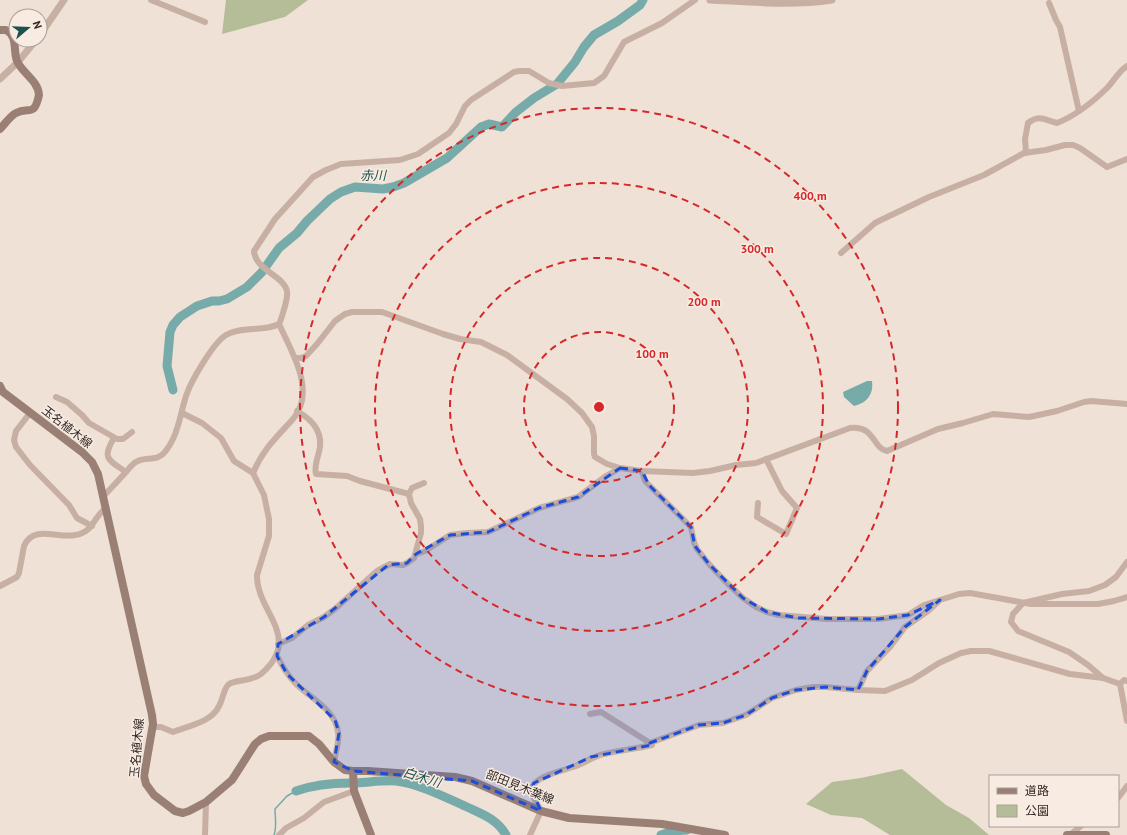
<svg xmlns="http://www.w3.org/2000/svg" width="1127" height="835" viewBox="0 0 1127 835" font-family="'PT Sans','Noto Sans JP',sans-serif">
  <rect width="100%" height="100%" fill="#efe1d6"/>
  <g fill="#b4bd97">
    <path d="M226 0H308L285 17 222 34Z"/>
    <path d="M902 769 946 805 969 818 989 835H890L862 818 831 815 806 804 832 782 861 778Z"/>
  </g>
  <path fill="#76aba9" d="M867 381H872C874 394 867 403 854 406L844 397 843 392Z"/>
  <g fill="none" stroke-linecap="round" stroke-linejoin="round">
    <path stroke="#76aba9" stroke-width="1.5" d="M274 835C277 827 275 817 275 809L287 796 296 791"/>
    <g stroke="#76aba9" stroke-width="9">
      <path d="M173 390 167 366 170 332 173 325 180 317 197 306 212 301H219L227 299 247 287 262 272 279 248 297 233 307 221 330 199 341 192 355 187 383 189 393 187 404 183 447 158 481 127 489 124 502 127 516 112 534 98 557 84 575 62 584 47 594 35 618 21 640 5 643 0"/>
      <path d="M296 791C313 785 331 783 350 783 365 783 380 780 396 781 417 783 447 798 467 807 482 814 497 819 506 835"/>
      <path d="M661 835 673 831 687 830"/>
    </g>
    <g stroke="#c7b0a3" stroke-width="6">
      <path d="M151 0 205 22"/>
      <path d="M1049 3 1056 20 1060 27 1079 111"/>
      <path d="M1026 153 1025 139 1028 123C1040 114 1044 120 1057 123 1077 115 1093 102 1108 87 1115 79 1119 71 1127 66"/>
      <path d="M841 253 875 223 881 220 929 197 984 175 1024 153 1046 150 1065 145H1073L1080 148 1107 167 1127 159"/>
      <path d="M295 358H301L306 356 317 344 335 321 345 314 352 312H382L443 334 460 339 481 342 507 355 567 399 582 413 592 427 594 436V454L595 457 607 464 620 468"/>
      <path d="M56 397 67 402 82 415 89 423 117 439H123L132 432"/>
      <path d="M297 411C313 420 324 433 319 452 317 459 314 467 316 474L347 476 360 481 409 494"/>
      <path d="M30 413 16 431 14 440 16 447 30 465 69 505 77 518 92 526"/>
      <path d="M114 438C101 459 109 460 126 472"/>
      <path d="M642 471 645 481 691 527 694 542 697 549 709 564 726 582 743 598 756 607 767 612 779 615 827 619H878L908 615 924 605 959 594 970 593 1031 604H1098L1114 601 1127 597"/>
      <path d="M253 473C263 449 276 438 293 419 317 391 291 351 279 324"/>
      <path d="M103 497C110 489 118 481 125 473 129 469 132 464 136 462 145 456 156 462 164 453 178 437 180 415 186 396 191 381 213 343 226 335 241 326 264 332 279 324 282 318 283 312 285 306 286 301 288 296 287 291 283 275 255 270 254 251L275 219 313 177 326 170 341 164 400 160 418 154 449 133 456 124 465 106 471 100 514 72 519 71H529L549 83 562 86 594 83 604 76 624 42 662 23 695 0"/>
      <path d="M758 503 757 517 786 534 797 508 782 491 766 459"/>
      <path d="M416 554 425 551 450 535 467 533 488 532 539 508 578 497 606 476 620 468 642 471 693 473 710 471 736 465 756 463 850 428C875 425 872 448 887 451L938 429 963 423 993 414 1029 417 1057 411 1084 402 1091 401 1127 404"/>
      <path d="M0 586 17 577 19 573 24 546C34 524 58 539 75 535 94 532 93 517 105 509"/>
      <path d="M278 644 292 638 308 625 324 617 336 608 377 571 390 564 403 565 407 563 414 558 421 533V526L420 519 411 503 409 494 412 488 424 483"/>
      <path d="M277 656C282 666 288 676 296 684 311 699 335 709 338 732 340 741 335 753 334 762"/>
      <path d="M1103 678 1088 665 1069 652 1018 631 1011 622 1013 614 1023 603 1062 594 1089 591 1105 585 1116 577 1127 562"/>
      <path d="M1120 684 1127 721"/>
      <path d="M1120 684 1124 680 1127 681"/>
      <path d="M858 690 867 671 890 647 905 627 928 611 938 602"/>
      <path d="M590 714 601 712 650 743"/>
      <path d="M152 727H161L173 732C188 726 212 722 219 706 223 700 223 689 229 684 237 679 251 682 261 674 304 637 256 612 257 575L269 536V519L264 495 253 473 234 461 221 438 202 423 182 413"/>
      <path d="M650 743 699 725 723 723 746 715 772 698 796 690 813 687H826L858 690 885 691 912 680 939 663 961 653 971 651H989L1070 674 1103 678 1120 684"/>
      <path d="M1118 798 1127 786"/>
      <path d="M1071 834 1081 826"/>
      <path d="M205 835 206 802"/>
      <path d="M279 835 286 828 304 818 324 802 354 791"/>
      <path d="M530 835 541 811C538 805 531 796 532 789 533 776 566 770 576 766 586 762 594 756 604 754 620 750 636 749 652 745L651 744"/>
    </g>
    <g stroke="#c7b0a3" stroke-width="7">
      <path d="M710 0C751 2 792 6 832 0"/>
      <path d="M40 35 64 0"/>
      <path d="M0 79 18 62 36 40"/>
    </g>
    <g stroke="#9a7f75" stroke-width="8">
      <path d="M0 30H6C18 36 13 51 17 61 22 73 38 80 39 95 34 118 29 106 16 113 10 116 5 124 0 129"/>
      <path d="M0 386 3 392 82 452 92 462 98 474 152 715 153 724 144 776 146 784 154 795 175 811 183 813 189 811 206 802 232 780 255 744 261 739 269 736H309L319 744 334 762 345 770 353 771H368L455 777 472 781 541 811 569 818 662 824 725 835"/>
      <path d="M353 771 354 791 371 835"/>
      <path d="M1067 835H1106"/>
    </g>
  </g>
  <path fill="#1d4ed8" fill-opacity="0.2" stroke="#1d4ed8" stroke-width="3" stroke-dasharray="8 5" stroke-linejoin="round" d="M620 468 642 471 649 485 691 527 695 546 709 564 743 598 767 612 799 618 878 619 908 615 940 600 905 627 867 671 858 690 826 687 796 690 772 698 746 715 723 723 699 725 650 743 652 745 591 757 534 783 531 789 541 811 472 781 353 771 334 762 339 733 335 720 287 674 277 656 278 644 324 617 388 565 407 563 416 554 450 535 488 532 539 508 578 497Z"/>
  <g fill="none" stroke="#d62828" stroke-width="2" stroke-dasharray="7 5">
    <circle cx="599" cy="407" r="75"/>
    <circle cx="599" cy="407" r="149"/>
    <circle cx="599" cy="407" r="224"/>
    <circle cx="599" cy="407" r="299"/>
  </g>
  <g text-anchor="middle" stroke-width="3" stroke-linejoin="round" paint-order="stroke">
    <g font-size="12" fill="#322825" stroke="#f8ece2">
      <text transform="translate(67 427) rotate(38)" y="4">玉名植木線</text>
      <text transform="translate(137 748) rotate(-85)" y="4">玉名植木線</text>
      <text transform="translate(520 787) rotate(22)" y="4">部田見木葉線</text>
    </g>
    <g font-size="13" font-style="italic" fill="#1c5150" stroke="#f8ece2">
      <text x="373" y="180">赤川</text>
      <text transform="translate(422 777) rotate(17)" y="5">白木川</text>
    </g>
  </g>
  <circle cx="599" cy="407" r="6" fill="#d62828" stroke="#f8ece2" stroke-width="2"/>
  <g font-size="12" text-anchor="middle" font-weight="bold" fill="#d62828" stroke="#f8ece2" stroke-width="3" stroke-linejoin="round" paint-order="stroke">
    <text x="810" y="200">400 m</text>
    <text x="757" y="253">300 m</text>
    <text x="704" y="306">200 m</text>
    <text x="652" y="358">100 m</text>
  </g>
  <rect x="989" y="775" width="130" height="52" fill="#f8ece2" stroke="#a99e96"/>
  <rect x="997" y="788" width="20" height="6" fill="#9a7f75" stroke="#a99e96"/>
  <text x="1025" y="795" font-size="12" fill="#322825">道路</text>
  <rect x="997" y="805" width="20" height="12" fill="#b4bd97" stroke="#a99e96"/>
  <text x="1025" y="815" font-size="12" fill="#322825">公園</text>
  <g transform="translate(28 28) rotate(71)"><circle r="19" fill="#f8ece2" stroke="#a99e96"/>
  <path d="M0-3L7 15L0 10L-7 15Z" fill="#1c5150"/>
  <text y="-6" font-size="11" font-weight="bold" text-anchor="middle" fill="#322825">N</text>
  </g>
</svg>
